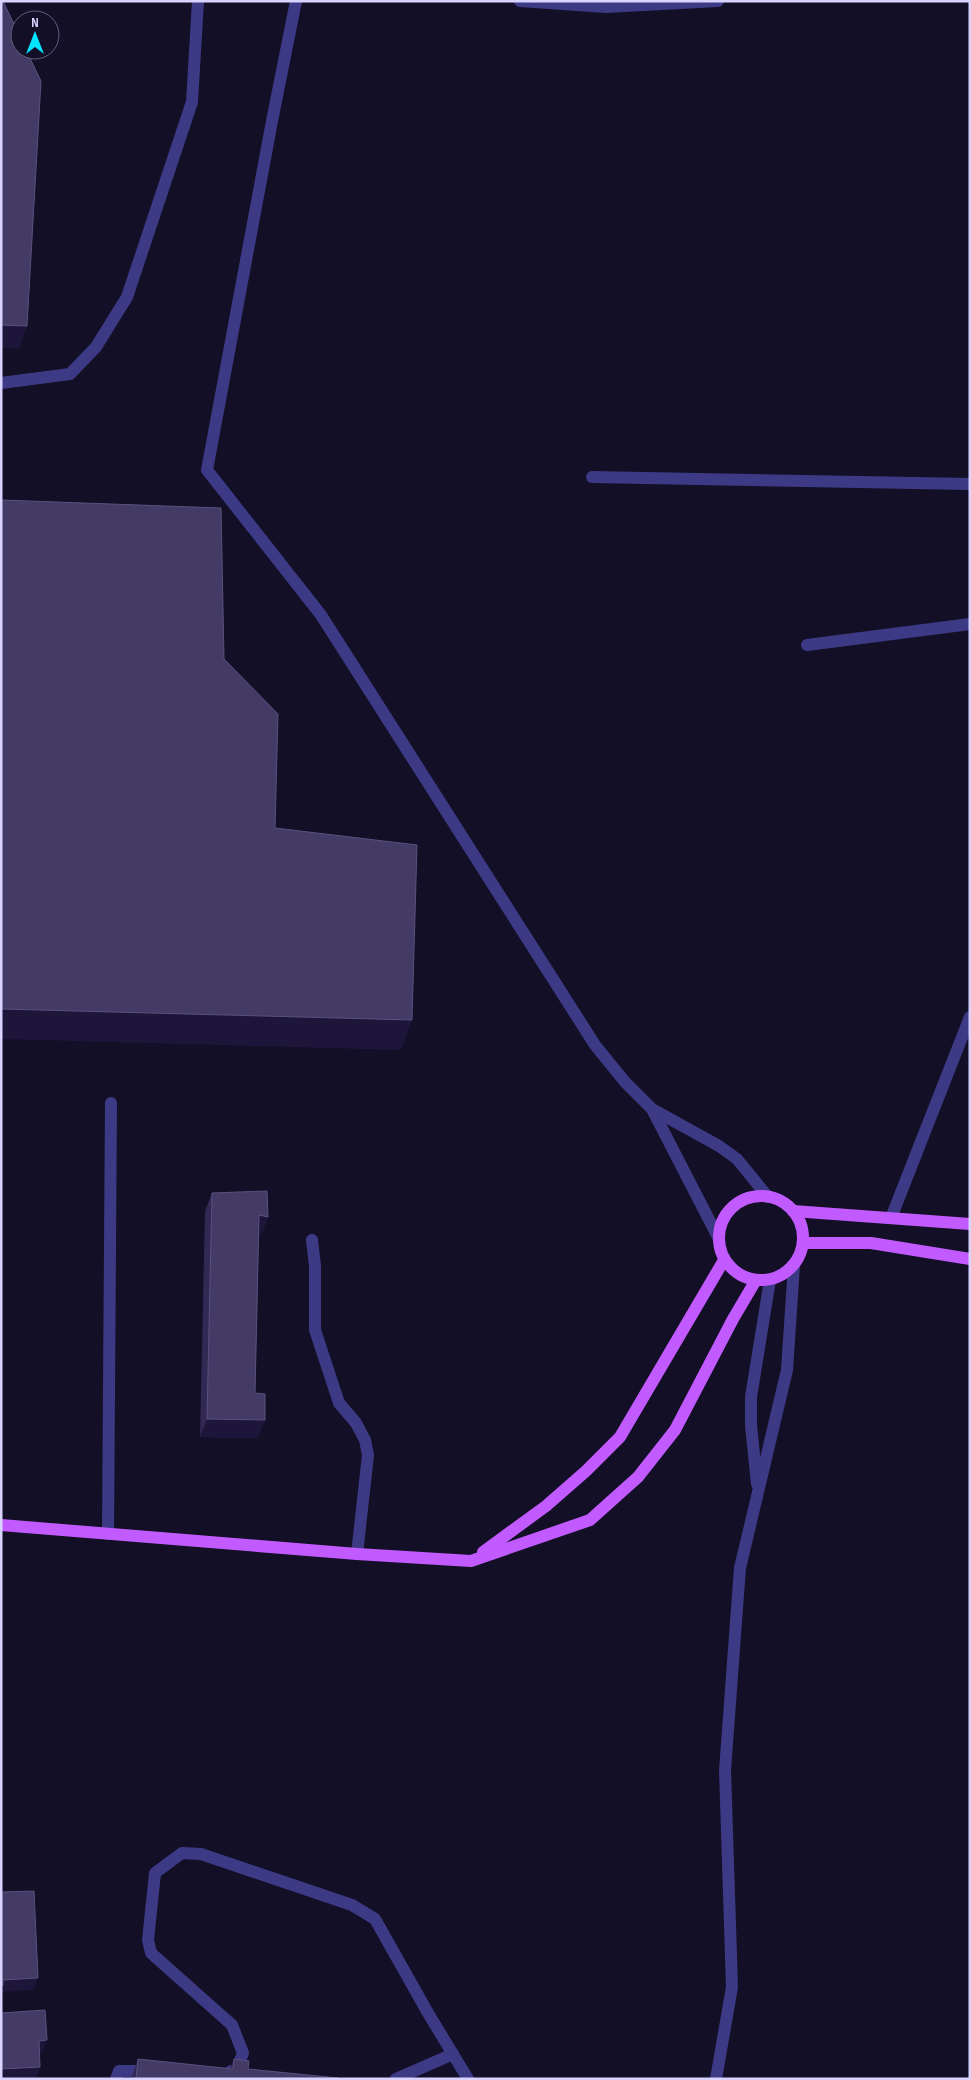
<svg xmlns="http://www.w3.org/2000/svg" width="971" height="2080" viewBox="0 0 971 2080" font-family="'Sofia Sans Condensed',sans-serif">
  <rect width="100%" height="100%" fill="#130f26"/>
  <g fill="none" stroke-linecap="round" stroke-linejoin="round">
    <g stroke="#3d3a85" stroke-width="12">
      <path d="M1 383 70 374 96 347 127 297 192 102 198 1"/>
      <path d="M592 477 970 484"/>
      <path d="M807 645 970 624"/>
      <path d="M312 1240 315 1266V1330L339 1403 356 1423 365 1440 368 1455 357 1554"/>
    </g>
    <g stroke="#3d3a85" stroke-width="12">
      <path d="M296 1 272 121 207 470 321 615 595 1045 625 1082 652 1109 719 1146 737 1159 768 1197"/>
      <path d="M520 1 606 7 718 1"/>
      <path d="M652 1109 719 1239"/>
      <path d="M891 1218 970 1017"/>
      <path d="M757 1484 751 1425V1397L770 1280"/>
      <path d="M108 1534 111 1103"/>
      <path d="M231 2071H236L243 2053 232 2025 151 1953 148 1940 155 1873 182 1853 201 1854 352 1905 375 1919 428 2013 468 2079"/>
      <path d="M116 2079 119 2071H151"/>
      <path d="M396 2079 453 2054"/>
      <path d="M716 2079 732 1987 725 1770 740 1568 787 1370 794 1265"/>
    </g>
    <g stroke="#c25bff" stroke-width="12">
      <circle cx="761" cy="1238" r="42"/>
      <path d="M793 1211 970 1224"/>
      <path d="M803 1243H871L970 1259"/>
      <path d="M1 1525 357 1554 471 1561 590 1520 638 1477 675 1430 733 1319 756 1280"/>
      <path d="M483 1552 546 1506 586 1471 620 1437 724 1260"/>
    </g>
  </g>
  <g fill="#312854">
    <path d="M212 1193 268 1217 261 1235 259 1234 255 1393 258 1438 200 1437 205 1211Z"/>
    <path d="M138 2059 230 2069 234 2059 248 2069 338 2079H131Z"/>
  </g>
  <g fill="#1d163a">
    <path d="M1 325 27 326 19 349 1 348Z"/>
    <path d="M1 1009 412 1020 401 1050 1 1039Z"/>
    <path d="M259 1215 268 1217 261 1235 253 1233Z"/>
    <path d="M207 1419 265 1420 258 1438 200 1437Z"/>
    <path d="M38 1978 34 1990 1 1992V1985L3 1980Z"/>
    <path d="M47 2040 42 2053H35L39 2041Z"/>
    <path d="M40 2067 36 2079H1V2069Z"/>
  </g>
  <g fill="#433a66" stroke="#5a527e">
    <path d="M1 1H3L20 37V50H26L41 81 27 326 1 325Z"/>
    <path d="M1 500 221 508 224 659 278 714 275 828 417 845 412 1020 1 1009Z"/>
    <path d="M267 1191 268 1217 259 1215 255 1393 265 1394V1420L207 1419 212 1193Z"/>
    <path d="M34 1891 38 1978 3 1980V1985H1V1892Z"/>
    <path d="M45 2010 47 2040 39 2041 40 2067 1 2069V2013Z"/>
    <path d="M138 2059 233 2069 234 2059 249 2061 248 2069 338 2078 136 2079Z"/>
  </g>
  <rect width="971" height="2080" fill="none" stroke="#d9d4ff" stroke-width="5"/>
  <g transform="translate(35 35)"><circle r="24" fill="#130f26" stroke="#625e7d"/>
  <path d="M0-4L9 19L0 12L-9 19Z" fill="#00e5ff"/>
  <text y="-8" font-size="14" font-weight="bold" text-anchor="middle" fill="#d9d4ff">N</text>
  </g>
</svg>
